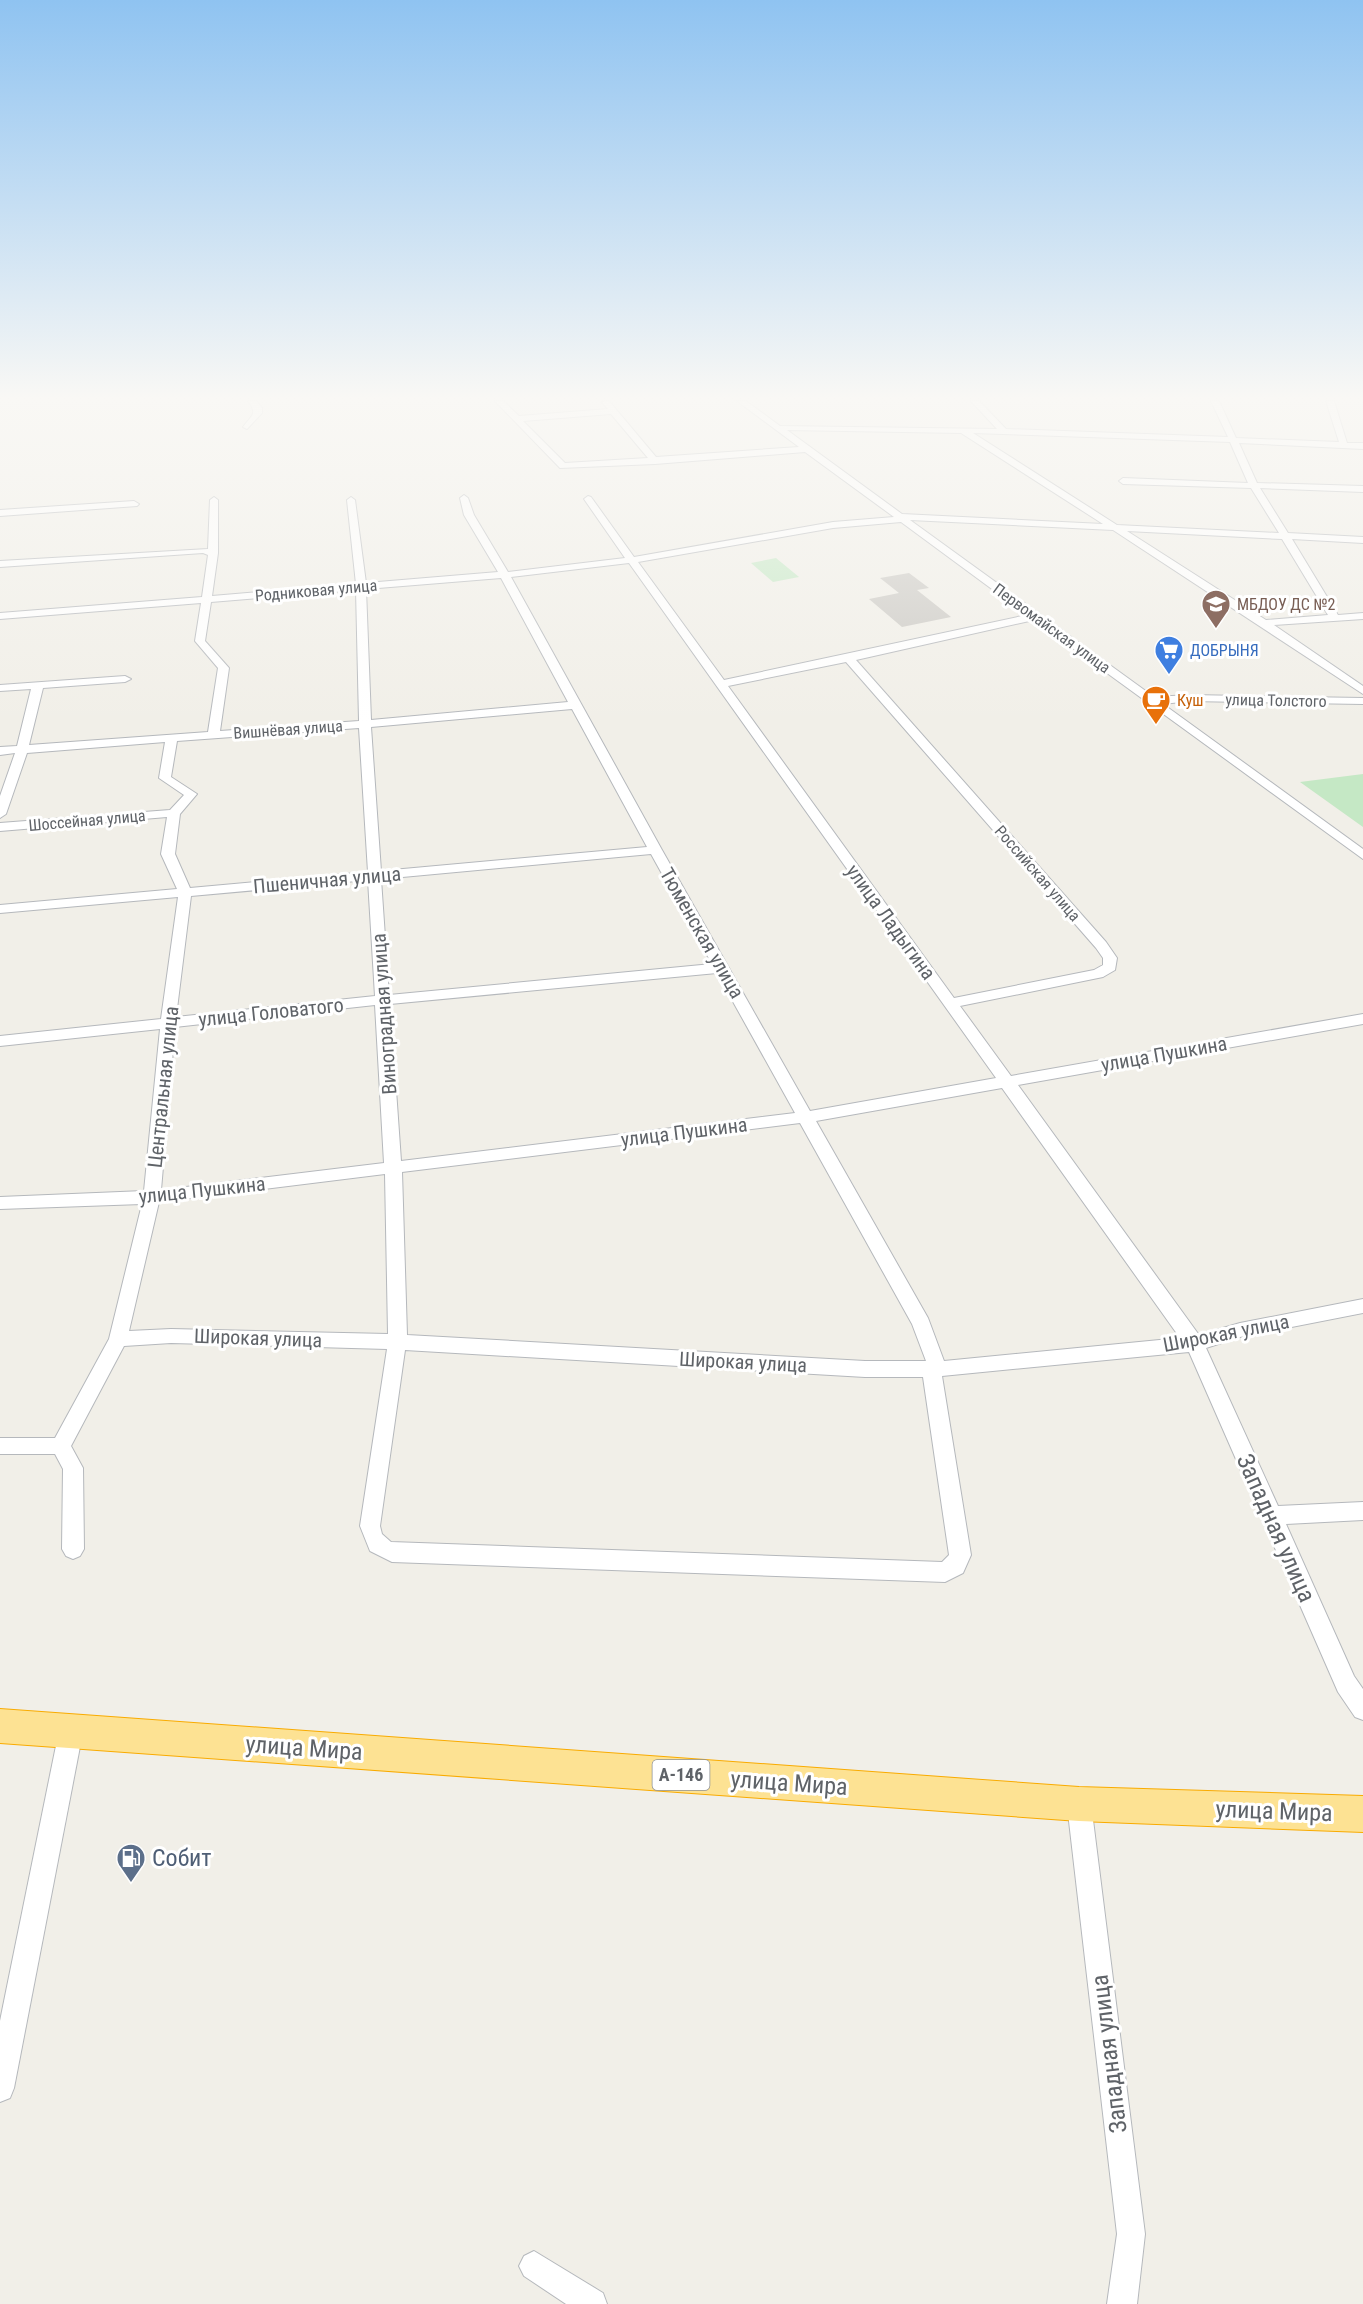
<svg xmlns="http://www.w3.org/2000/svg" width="1363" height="2304" viewBox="0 0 1363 2304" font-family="'Roboto Condensed',sans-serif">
  <rect width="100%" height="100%" fill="#f1efe8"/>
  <g fill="#c5e8c5">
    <path d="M776 558 799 577 773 582 751 563Z"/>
    <path d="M1363 774V827L1300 782Z"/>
  </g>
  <path fill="#cccac5" d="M909 573 929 588 917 590 951 617 902 627 869 599 899 593 880 578Z"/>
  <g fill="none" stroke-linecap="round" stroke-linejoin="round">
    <g stroke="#b5b8bc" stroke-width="2">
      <g id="minor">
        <path d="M248 401H256L262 408V413L247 429 243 427C252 415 258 414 248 401Z"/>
        <path d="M495 401H503L519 416 608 409 602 402 609 401 656 457 799 447 737 401H746L780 426 997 429 971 401H979L1006 429 1228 437 1211 401H1219L1236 438 1339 442 1326 401H1334L1347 443H1363V449L1239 443 1257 483 1363 486V492L1260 488 1288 533 1363 537V543L1292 539 1338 615 1363 613V619L1274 625 1363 686V694L1113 530 910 520 1154 697 1190 695 1363 698V704L1190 701 1163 704 1363 849V859L1034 620 856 660 1106 942 1117 958 1115 970 1103 977 960 1006 1011 1076 1363 1014V1024L1018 1085 1199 1335 1240 1323 1363 1299V1313L1240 1337 1206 1348 1278 1506 1363 1502V1520L1286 1524 1354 1676 1363 1689V1720L1355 1717 1338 1692 1189 1352 942 1376 971 1555 963 1573 945 1582 392 1562 370 1551 360 1526 387 1349 171 1343 124 1346 71 1446 83 1468 84 1549 80 1556 73 1559 66 1556 62 1549 63 1469 55 1454H0V1438H55L109 1339 142 1204 0 1209V1197L144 1191 160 1029 0 1046V1036L161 1019 178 897 0 913V905L177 889 161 854 167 817 0 831V823L170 810 184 795 159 778 165 742 27 753 6 814 0 818V796L15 753 0 755V747L17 746 31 689 0 691V685L125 676 131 679 125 682 43 688 29 745 208 732 218 668 195 641 201 603 0 619V613L202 597 208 555 203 553 0 567V561L208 549 210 500 214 497 218 500V553L212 596 356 584 347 500 351 497 355 500 366 583 498 572 464 515 460 498 464 495 468 498 474 515 508 572 625 558 584 499 588 496 591 497 634 557 833 522 894 517 805 452 655 464 560 468ZM611 414 648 458 565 463 523 421ZM787 430 961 433 1103 524 902 514ZM973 433 1230 442 1248 483 1123 478 1119 481 1123 484 1251 488 1279 533 1117 525ZM901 522 1027 615 724 680 638 562 833 528ZM1127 531 1282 539 1328 615 1266 620ZM629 563 996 1078 810 1111 662 850 511 577ZM501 578 568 702 371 720 366 589ZM356 590 359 721 220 731 229 668 205 641 211 602ZM846 662 1096 948 1103 958V965L1094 970 954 998 728 686ZM572 709 647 847 381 871 371 727ZM359 728 368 872 190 888 175 854 180 814 197 794 171 777 177 741ZM651 854 712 964 389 995 381 879ZM368 880 375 996 176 1017 191 896ZM717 973 795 1113 401 1161 390 1004ZM375 1005 384 1163 161 1190 175 1027ZM1002 1088 1180 1338 944 1361 928 1318 816 1121ZM800 1123 912 1324 926 1361H865L407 1335 402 1172ZM385 1174 388 1334 171 1329 129 1331 159 1202ZM405 1350 865 1377H923L949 1555 942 1562 391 1542 382 1534 380 1526Z"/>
        <path d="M134 501 139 504 137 506 0 516V510Z"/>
        <path d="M71 1719 79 1723 83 1731 14 2088 10 2098 0 2102V2021L59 1731 63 1723Z"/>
        <path d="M1079 1792 1087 1796 1091 1804 1145 2234 1137 2304H1107L1117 2234 1067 1804 1071 1796Z"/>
        <path d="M534 2251 603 2293 607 2304H566L524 2276 519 2266 524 2256Z"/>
      </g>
    </g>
    <g stroke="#f9ab00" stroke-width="2">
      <path id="highway" d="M0 1709 1079 1787 1363 1796V1832L1079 1821 0 1743Z"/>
    </g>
    <use href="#minor" fill="#fff" fill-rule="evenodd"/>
    <use href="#highway" fill="#fde293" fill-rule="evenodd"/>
  </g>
  <linearGradient id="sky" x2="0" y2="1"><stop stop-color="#8fc3f1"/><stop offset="0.55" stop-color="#f9f8f5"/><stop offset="1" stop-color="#f9f8f5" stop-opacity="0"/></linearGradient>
  <rect width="1363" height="723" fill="url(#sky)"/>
  <defs>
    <g id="school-pin" transform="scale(1.5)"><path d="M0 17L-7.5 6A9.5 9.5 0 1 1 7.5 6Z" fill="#8d6e63" stroke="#fff"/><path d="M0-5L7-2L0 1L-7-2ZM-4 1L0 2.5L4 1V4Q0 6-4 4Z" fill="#fff"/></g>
    <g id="supermarket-pin" transform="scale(1.5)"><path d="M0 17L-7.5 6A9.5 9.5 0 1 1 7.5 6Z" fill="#3f7fe0" stroke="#fff"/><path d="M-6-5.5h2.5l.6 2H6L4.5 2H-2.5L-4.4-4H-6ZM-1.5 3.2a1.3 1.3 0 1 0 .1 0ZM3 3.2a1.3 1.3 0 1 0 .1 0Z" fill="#fff"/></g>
    <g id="cafe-pin" transform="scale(1.5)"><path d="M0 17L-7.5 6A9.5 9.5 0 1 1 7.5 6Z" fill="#e8710a" stroke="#fff"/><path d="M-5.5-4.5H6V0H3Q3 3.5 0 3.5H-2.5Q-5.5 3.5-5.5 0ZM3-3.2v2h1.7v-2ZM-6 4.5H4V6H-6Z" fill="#fff"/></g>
    <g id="fuel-pin" transform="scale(1.5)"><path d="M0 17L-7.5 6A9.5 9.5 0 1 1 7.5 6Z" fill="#5c6f8a" stroke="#fff"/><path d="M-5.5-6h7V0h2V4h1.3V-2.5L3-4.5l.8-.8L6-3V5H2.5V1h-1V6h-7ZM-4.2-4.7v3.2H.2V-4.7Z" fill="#fff"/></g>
  </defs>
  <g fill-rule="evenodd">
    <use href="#school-pin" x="1216" y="604"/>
    <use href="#supermarket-pin" x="1169" y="650"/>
    <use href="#cafe-pin" x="1156" y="700"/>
    <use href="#fuel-pin" x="131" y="1858"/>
  </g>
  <g text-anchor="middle" stroke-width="6" stroke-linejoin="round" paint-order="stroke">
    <g font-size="16" fill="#5f6368" stroke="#fff">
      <text transform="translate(316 590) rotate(-5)" y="6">Родниковая улица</text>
      <text transform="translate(1052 628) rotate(36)" y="6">Первомайская улица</text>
      <text transform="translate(1276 700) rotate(1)" y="6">улица Толстого</text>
      <text transform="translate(288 729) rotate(-4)" y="6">Вишнёвая улица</text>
      <text transform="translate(87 820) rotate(-5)" y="6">Шоссейная улица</text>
      <text transform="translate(1038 873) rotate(49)" y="6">Российская улица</text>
    </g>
    <g font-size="16" fill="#785e54" stroke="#fff" text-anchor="start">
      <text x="1237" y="610">МБДОУ ДС №2</text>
    </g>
    <g font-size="16" fill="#366cbe" stroke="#fff" text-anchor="start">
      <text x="1190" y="656">ДОБРЫНЯ</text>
    </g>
    <g font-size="16" fill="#c56008" stroke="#fff" text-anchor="start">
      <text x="1177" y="706">Куш</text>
    </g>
    <rect fill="#fff" stroke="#8f9295" stroke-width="1.5" x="652.5" y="1760" width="57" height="30" rx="4.5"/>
    <g font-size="18" font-weight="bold" fill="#5f6368">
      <text x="681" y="1781">А-146</text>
    </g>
    <g font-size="20" fill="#5f6368" stroke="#fff">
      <text transform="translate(327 880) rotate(-5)" y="7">Пшеничная улица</text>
      <text transform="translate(891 922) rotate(54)" y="7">улица Ладыгина</text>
      <text transform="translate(702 933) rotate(60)" y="7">Тюменская улица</text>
      <text transform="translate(271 1012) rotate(-6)" y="7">улица Головатого</text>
      <text transform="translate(384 1014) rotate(-94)" y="7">Виноградная улица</text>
      <text transform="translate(1164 1054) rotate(-10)" y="7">улица Пушкина</text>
      <text transform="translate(163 1087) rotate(-84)" y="7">Центральная улица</text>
      <text transform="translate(684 1132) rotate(-7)" y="7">улица Пушкина</text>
      <text transform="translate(202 1190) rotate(-6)" y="7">улица Пушкина</text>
      <text transform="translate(1226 1333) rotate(-11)" y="7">Широкая улица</text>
      <text transform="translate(258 1338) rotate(2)" y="7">Широкая улица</text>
      <text transform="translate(743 1362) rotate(3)" y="7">Широкая улица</text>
    </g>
    <g font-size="24" fill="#5f6368" stroke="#fff">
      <text transform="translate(1276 1528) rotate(66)" y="8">Западная улица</text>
      <text transform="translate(304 1748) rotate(4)" y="8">улица Мира</text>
      <text transform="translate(789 1783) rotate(4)" y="8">улица Мира</text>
      <text transform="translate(1274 1811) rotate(2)" y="8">улица Мира</text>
      <text transform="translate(1109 2054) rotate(-97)" y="8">Западная улица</text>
    </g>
    <g font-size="24" fill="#4e5e75" stroke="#fff" text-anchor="start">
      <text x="152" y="1866">Собит</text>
    </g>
  </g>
</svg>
